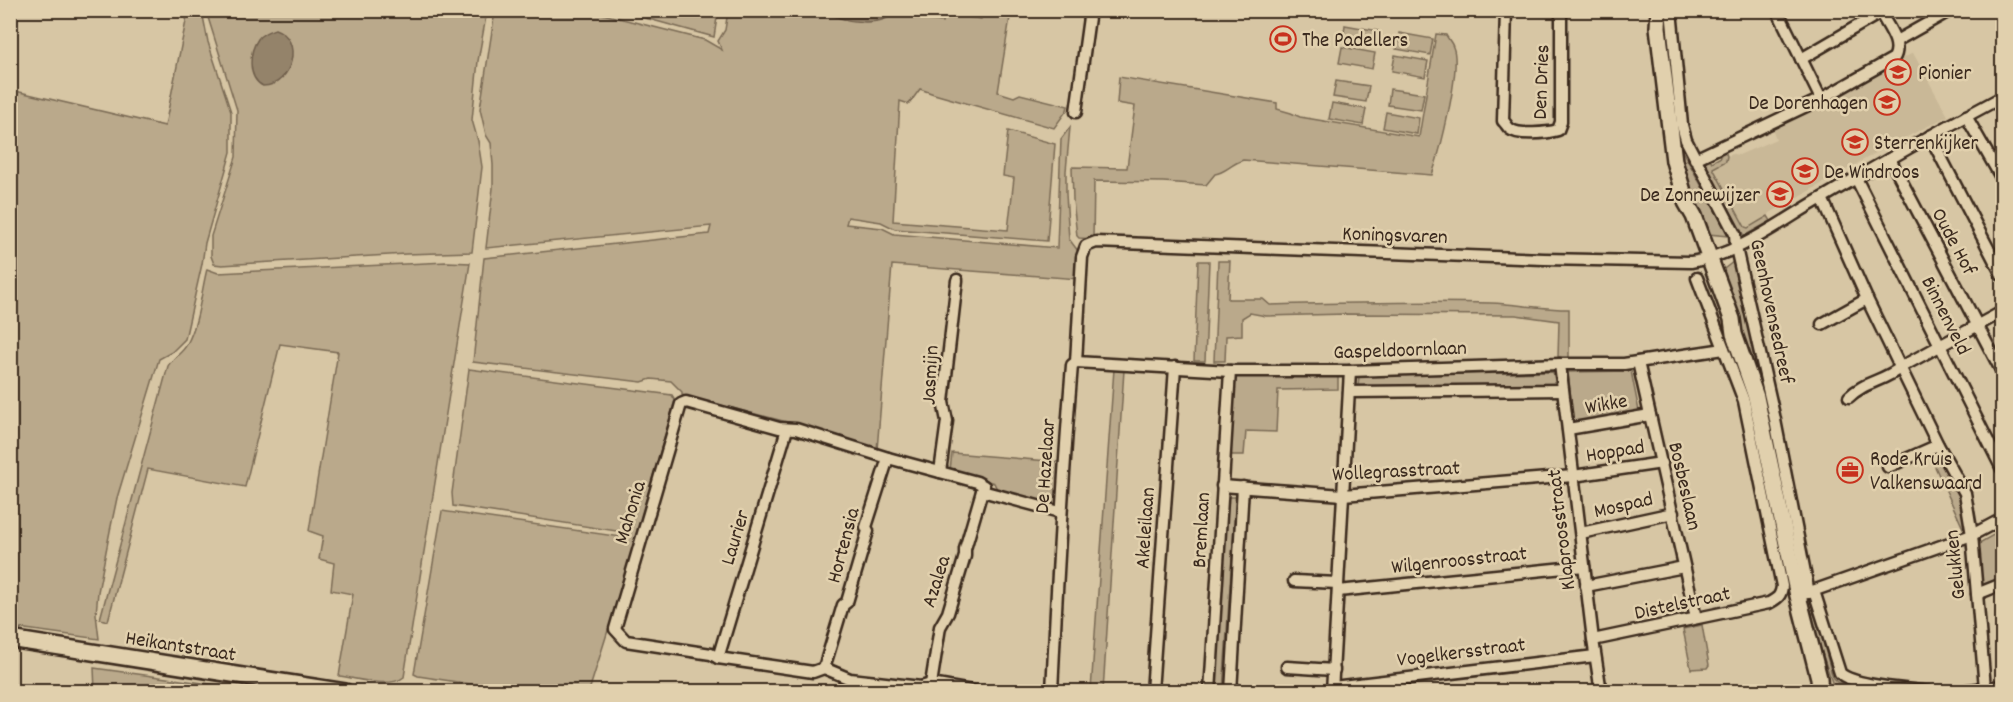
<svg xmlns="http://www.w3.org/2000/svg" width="2013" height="702" viewBox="0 0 2013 702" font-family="Dekko,sans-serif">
  <rect width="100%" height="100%" fill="#d7c6a4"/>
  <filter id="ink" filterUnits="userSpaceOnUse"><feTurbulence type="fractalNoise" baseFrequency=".0167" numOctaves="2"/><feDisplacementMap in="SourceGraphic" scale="12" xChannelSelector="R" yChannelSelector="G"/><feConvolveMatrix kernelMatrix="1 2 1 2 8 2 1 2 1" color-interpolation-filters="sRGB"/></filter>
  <g filter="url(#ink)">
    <path fill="#c9b897" d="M1913 53 1948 116 1881 150 1770 213 1768 216 1745 228 1713 168 1726 161 1727 156 1733 154 1739 155 1776 139 1772 128Z"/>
    <g fill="#baa98b" stroke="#7a6a54" stroke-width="1.5">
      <path d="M188 11H202L208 42 231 112V152L205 243 202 264 185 339 172 352 159 359 117 498 110 531 98 592 96 614 99 639 11 627V90L165 126Z"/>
      <path d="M206 11H487L478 61 472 120 478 141 482 167 472 252 406 254 222 265 214 264 211 256V236L236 157 237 110Z"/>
      <path d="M495 11H591L705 40 722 50 718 41 725 30 728 11H825C847 26 870 18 894 14L897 11H927L926 20 943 22 944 14 981 19 984 11H1011L998 92 1014 97 1020 94 1068 106 1067 110 1054 128 934 94 920 89 909 104 900 101 893 221 1008 230 1014 178 1003 176 1008 131 1055 144 1047 241 895 229 881 222 848 217 846 224 882 228 894 234 1057 248 1061 139 1070 127 1066 171V194L1069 239 1081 255 1079 279 892 265 877 450 783 421 682 395V392L671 381 651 379 642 382 473 362 484 258 709 234 711 226 486 248 493 188V165L491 143 486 135 480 109Z"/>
      <path d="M620 11 718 10V11L714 37Z"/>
      <path d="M1345 25 1379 31 1376 46 1343 41Z"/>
      <path d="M1399 33 1433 39 1430 55 1396 49Z"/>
      <path d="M1436 34 1446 35C1448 39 1452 43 1453 47 1462 67 1440 152 1432 175L1243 160C1231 164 1225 173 1215 174L1206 185 1163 182 1094 181 1093 239 1079 238 1077 236 1073 200 1072 167 1127 168 1135 106 1117 103 1119 77 1277 103V109L1291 113 1300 117 1419 137Z"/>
      <path d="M1342 47 1375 53 1372 69 1339 63Z"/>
      <path d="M1395 55 1428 61 1425 77 1392 71Z"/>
      <path d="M1336 81 1369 86 1366 102 1333 97Z"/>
      <path d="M1390 89 1424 94 1421 110 1388 105Z"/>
      <path d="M1332 103 1366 109 1363 125 1329 119Z"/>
      <path d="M1386 112 1419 118 1417 134 1383 128Z"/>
      <path d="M1679 145 1729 236 1708 234C1699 215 1694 197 1688 178 1685 166 1681 158 1679 145Z"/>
      <path d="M1724 148 1727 156 1726 161 1713 168 1745 227 1748 228 1768 216 1771 221 1744 236 1703 162 1710 159 1712 162 1721 157 1719 151Z"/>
      <path d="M1198 261H1209L1205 361H1194Z"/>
      <path d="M1218 261H1230L1228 299H1263L1270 305C1343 303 1417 301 1491 303 1517 304 1542 309 1569 309V358H1558L1559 321 1516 315 1346 314 1266 316 1250 313 1242 318V335L1226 336 1225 361H1214Z"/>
      <path d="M447 262 470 263 404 677C390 689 356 678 339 676L353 594 331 590 334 563 319 559 323 536 309 531 338 352 280 344 245 487 148 469 108 621 100 619 168 366C173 357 183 353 187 344 199 322 201 293 207 269L218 273Z"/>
      <path d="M1733 262 1737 266 1765 395 1761 396 1745 342 1720 272Z"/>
      <path d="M469 369 672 395 675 400 615 608 589 691H516L418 676 414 674 442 511 628 538 630 533 453 506 452 493Z"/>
      <path d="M1114 369 1124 370 1103 691 1091 690Z"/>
      <path d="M1631 371 1639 411 1574 426 1568 372Z"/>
      <path d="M1553 372 1556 384 1358 387 1359 376Z"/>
      <path d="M1233 377H1338V389L1278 390 1276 432 1246 431 1244 455H1228Z"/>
      <path d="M952 453 1060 462 1057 507 998 491 994 483 950 470Z"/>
      <path d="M1938 455 1965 502 1968 526 1963 528 1931 458Z"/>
      <path d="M1225 497H1236L1223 691 1212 692Z"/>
      <path d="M2002 530V577L1982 585 1979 546 1981 542Z"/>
      <path d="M1808 612 1813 613 1816 616 1833 678 1837 682 1850 685 1851 691H1835Z"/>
      <path d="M1702 625 1709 665 1707 668 1691 669 1683 629Z"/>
      <path d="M94 668 261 691H95Z"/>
    </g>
    <g fill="#94836b" stroke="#705f4c" stroke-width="1.5">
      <path d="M825 11H897C881 28 843 23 825 11Z"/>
      <path d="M275 29C305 39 292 86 263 86 247 78 249 52 258 39 262 33 269 31 275 29Z"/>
    </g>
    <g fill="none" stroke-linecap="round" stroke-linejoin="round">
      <g stroke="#3b2a1e" stroke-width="15">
        <g id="street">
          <path d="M1506 10 1503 121C1506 123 1507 127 1510 129 1518 136 1548 133 1558 130L1561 122V10"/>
          <path d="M1671 10 1682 125 1686 140 1735 234 1736 248 1774 415 1809 593"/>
          <path d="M1777 10 1821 99"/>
          <path d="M1896 41 1951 10"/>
          <path d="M1801 59 1880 13"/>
          <path d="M1076 112 1090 10"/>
          <path d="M1966 116 2002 179"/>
          <path d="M1930 136 2002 275"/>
          <path d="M1695 159 1821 99 1894 58C1903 43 1886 25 1879 10"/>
          <path d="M1890 159 2002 372"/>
          <path d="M1856 178 2002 469"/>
          <path d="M1822 198 1867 299 1938 445 1965 493 1972 535 1985 688"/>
          <path d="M1822 324 1867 299"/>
          <path d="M1076 362 1230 371H1350L1560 364H1624L1724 349"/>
          <path d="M1638 362 1696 618"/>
          <path d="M1560 364 1593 640 1601 692"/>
          <path d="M1349 392 1563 390"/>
          <path d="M1849 397C1863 382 1885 381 1901 367L2002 312"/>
          <path d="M1568 429 1650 415"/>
          <path d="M1888 467 1938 445"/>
          <path d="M940 472 947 421 943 402 957 280"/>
          <path d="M1222 486 1343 495 1573 476 1662 463"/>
          <path d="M1581 533 1673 513"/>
          <path d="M1294 581 1338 583"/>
          <path d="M1586 586 1684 567"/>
          <path d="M1338 591 1584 566"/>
          <path d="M1814 591 1840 673C1853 686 1909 689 1929 692"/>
          <path d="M1804 594 1972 535 2002 519"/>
          <path d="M1977 594 2002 584"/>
          <path d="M1593 640 1769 603C1778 598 1781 596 1782 586L1744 401 1697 278"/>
          <path d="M718 658 787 429"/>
          <path d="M1287 667 1334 670"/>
          <path d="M824 668 813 672 718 658 711 654 626 641 615 629 681 404 686 402 779 428 796 429 888 458"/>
          <path d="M824 668 843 605 847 602 868 531 866 527 888 458 977 482 984 486 982 491 1060 512"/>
          <path d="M824 668 850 679 921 687 931 684 977 692"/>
          <path d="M931 684 940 627 948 613 965 556V549L982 491"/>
          <path d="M1333 687 1595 656"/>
          <path d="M1052 692C1057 583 1063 474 1072 365L1076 362 1082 257 1086 246 1096 242 1544 259 1691 262C1739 255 1781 221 1822 198 1881 163 1942 129 2002 97"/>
          <path d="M1152 692 1175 367"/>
          <path d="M1210 692 1230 371"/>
          <path d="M1231 692 1243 487"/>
          <path d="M1332 692 1350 371"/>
          <path d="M1953 692 2002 686"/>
        </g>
      </g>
      <g stroke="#3b2a1e" stroke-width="20">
        <g id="secondary">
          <path d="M1659 10 1658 27 1674 161 1686 202 1694 216 1732 319 1734 334 1756 397 1798 596 1819 678 1820 692"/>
          <path d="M10 639 345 692"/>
        </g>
      </g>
      <use href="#street" stroke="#e1d0ad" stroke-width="10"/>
      <use href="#secondary" stroke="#e1d0ad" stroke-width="15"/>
    </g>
  </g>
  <defs>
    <g id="stadium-ring" transform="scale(1.35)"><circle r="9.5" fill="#e1d0ad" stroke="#c8321e" stroke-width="1.5"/><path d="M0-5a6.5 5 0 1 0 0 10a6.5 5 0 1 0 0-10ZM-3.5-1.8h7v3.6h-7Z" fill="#c8321e"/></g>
    <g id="school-ring" transform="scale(1.35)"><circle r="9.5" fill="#e1d0ad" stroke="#c8321e" stroke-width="1.5"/><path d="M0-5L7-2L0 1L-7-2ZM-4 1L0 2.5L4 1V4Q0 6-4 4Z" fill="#c8321e"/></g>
    <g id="office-ring" transform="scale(1.35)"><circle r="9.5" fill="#e1d0ad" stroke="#c8321e" stroke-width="1.5"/><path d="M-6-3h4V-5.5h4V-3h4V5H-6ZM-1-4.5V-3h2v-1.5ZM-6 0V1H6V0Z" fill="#c8321e"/></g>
  </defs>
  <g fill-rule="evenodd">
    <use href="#stadium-ring" x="1283" y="39"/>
    <use href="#school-ring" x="1898" y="72"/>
    <use href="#school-ring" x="1887" y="102"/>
    <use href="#school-ring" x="1855" y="142"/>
    <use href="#school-ring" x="1805" y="171"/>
    <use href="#school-ring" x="1780" y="194"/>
    <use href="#office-ring" x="1850" y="470"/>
  </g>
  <g text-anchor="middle" stroke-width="5" stroke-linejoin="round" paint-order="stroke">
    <g font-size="21" fill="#3b2a1e" stroke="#e1d0ad" text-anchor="start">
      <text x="1302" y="46">The Padellers</text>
      <text x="1918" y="79">Pionier</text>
      <text x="1868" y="109" text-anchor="end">De Dorenhagen</text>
      <text x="1874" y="149">Sterrenkijker</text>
      <text x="1824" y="178">De Windroos</text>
      <text x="1760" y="201" text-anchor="end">De Zonnewijzer</text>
      <text x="1870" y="465">Rode Kruis<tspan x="1870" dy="24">Valkenswaard</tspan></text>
    </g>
    <g font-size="21" fill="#3b2a1e" stroke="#e1d0ad">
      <text transform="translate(1540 82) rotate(-88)" y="7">Den Dries</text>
      <text transform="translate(1395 234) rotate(2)" y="7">Koningsvaren</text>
      <text transform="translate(1955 241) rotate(62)" y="7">Oude Hof</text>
      <text transform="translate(1773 311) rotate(78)" y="7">Geenhovensedreef</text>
      <text transform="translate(1947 315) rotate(63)" y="7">Binnenveld</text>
      <text transform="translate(1400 349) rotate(-2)" y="7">Gaspeldoornlaan</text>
      <text transform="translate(929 375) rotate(-87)" y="7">Jasmijn</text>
      <text transform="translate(1606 403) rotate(-10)" y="7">Wikke</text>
      <text transform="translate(1615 450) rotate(-9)" y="7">Hoppad</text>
      <text transform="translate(1044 466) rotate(-86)" y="7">De Hazelaar</text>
      <text transform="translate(1396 470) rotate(-3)" y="7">Wollegrasstraat</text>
      <text transform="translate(1686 486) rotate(77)" y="7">Bosbeslaan</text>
      <text transform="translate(1623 504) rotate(-13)" y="7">Mospad</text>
      <text transform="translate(629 512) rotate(-73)" y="7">Mahonia</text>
      <text transform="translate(1144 528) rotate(-86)" y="7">Akeleilaan</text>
      <text transform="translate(1200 530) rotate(-87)" y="7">Bremlaan</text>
      <text transform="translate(1560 530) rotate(-97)" y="7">Klaproosstraat</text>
      <text transform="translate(734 537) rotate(-73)" y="7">Laurier</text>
      <text transform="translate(842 545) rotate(-75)" y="7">Hortensia</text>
      <text transform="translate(1459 559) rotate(-6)" y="7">Wilgenroosstraat</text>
      <text transform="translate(1954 565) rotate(-96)" y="7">Gelukken</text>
      <text transform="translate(935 581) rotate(-72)" y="7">Azalea</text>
      <text transform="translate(1682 602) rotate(-12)" y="7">Distelstraat</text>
      <text transform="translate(181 645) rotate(9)" y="7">Heikantstraat</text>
      <text transform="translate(1461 651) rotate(-7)" y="7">Vogelkersstraat</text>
    </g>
  </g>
  <rect width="2013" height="702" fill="none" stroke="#e1d0ad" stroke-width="36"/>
  <rect x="18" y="18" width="1977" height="666" fill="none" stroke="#3b2a1e" stroke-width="2" filter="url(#ink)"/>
</svg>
